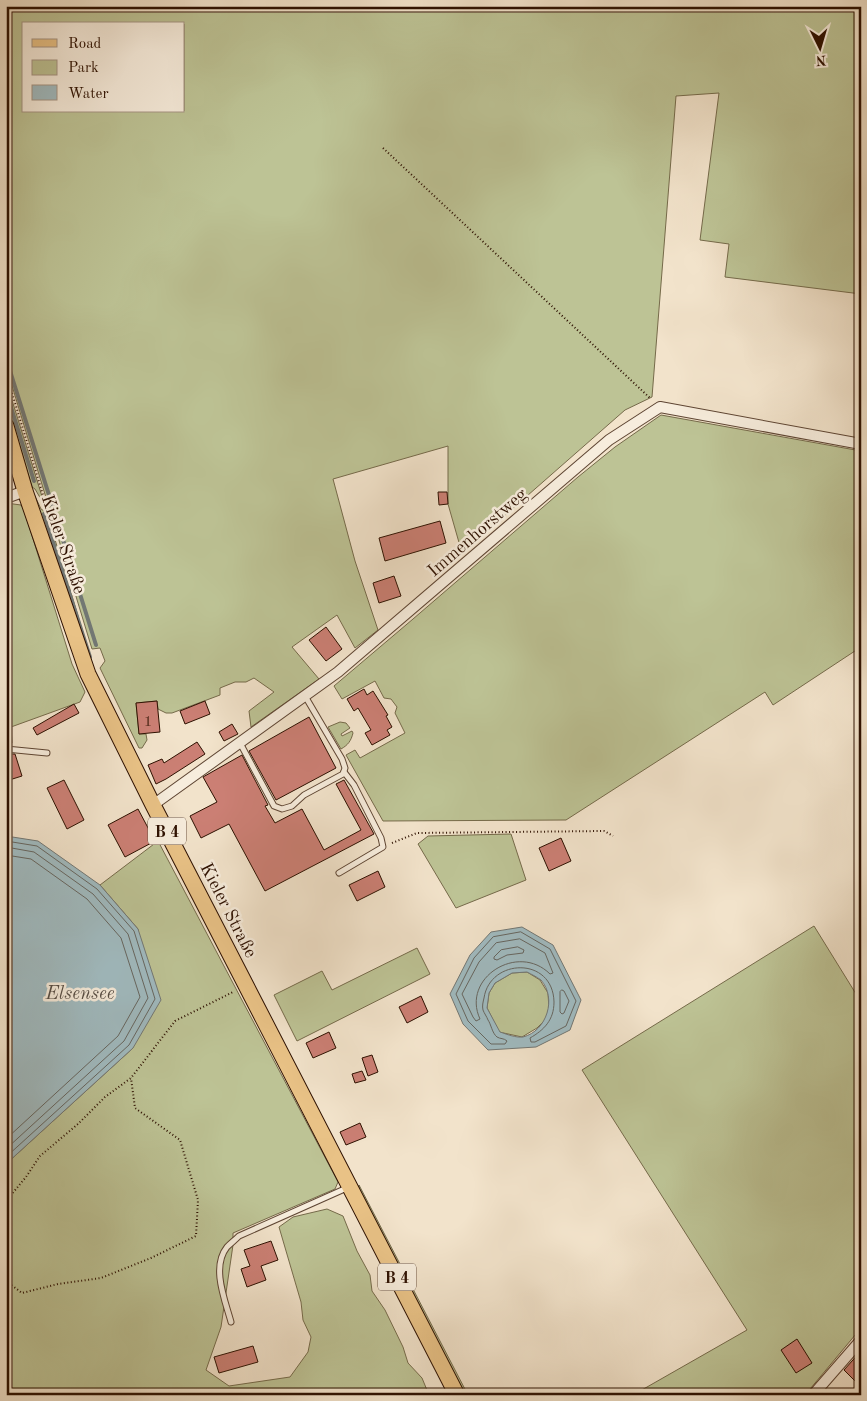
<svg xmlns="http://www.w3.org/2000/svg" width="867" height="1401" viewBox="0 0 867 1401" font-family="'Old Standard TT',serif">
  <rect width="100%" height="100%" fill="#f2e3cb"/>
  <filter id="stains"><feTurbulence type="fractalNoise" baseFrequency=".004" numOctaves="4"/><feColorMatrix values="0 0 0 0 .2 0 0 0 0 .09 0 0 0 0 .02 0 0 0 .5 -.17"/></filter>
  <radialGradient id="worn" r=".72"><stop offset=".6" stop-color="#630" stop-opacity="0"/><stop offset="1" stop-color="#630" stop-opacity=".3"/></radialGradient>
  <g fill="#bdc395" stroke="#756a4a" fill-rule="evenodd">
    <path d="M6 6H861V294L725 277 729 244 700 240 719 93 676 96 652 397 625 410 462 553 448 504V446L333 479 355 561 378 630 355 648 337 615 292 647 319 679 251 727 249 711 274 692 254 678 246 682H235L220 688V695L172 713H166L158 709 157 701 136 703 139 734H146L147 740 142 748H139L100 668 105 661 100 648 92 649 6 366ZM24 24H184V111H24Z"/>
    <path d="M6 381 45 506 35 489 32 487 6 404Z"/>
    <path d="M661 415 861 451V647L773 705 765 692 566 820 383 821 346 755 355 750 360 758 405 733 395 713 397 707 391 699 384 698 375 681 342 699 334 686 413 619 578 477 615 447Z"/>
    <path d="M34 494 41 509 47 513 93 666Z"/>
    <path d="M6 503 21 505 24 510 72 664 85 692 80 702 11 727 12 743 6 745Z"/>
    <path d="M340 722 346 723 350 728 341 734 342 736 352 731 353 733C351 741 348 745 341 749L328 727Z"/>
    <path d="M511 834 526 880 456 908 418 844 428 836Z"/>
    <path d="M158 841 338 1182 335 1189 233 1233V1245L221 1327 206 1370 229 1386 290 1377 308 1352 311 1337 303 1320 301 1302 279 1227 293 1217 327 1209 343 1216 357 1251 370 1275 372 1291 385 1310 403 1347 408 1363 422 1378 429 1395H6V1164L133 1048 138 929 100 885Z"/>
    <path d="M814 926 861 1002V1328L805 1395H633L747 1330 582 1070Z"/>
    <path d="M417 948 430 974 297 1041 274 995 322 971 332 990Z"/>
    <path d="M527 972 540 980 548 993 549 1010 545 1020 537 1028 522 1037 499 1032 487 1008 489 993 495 983 512 973Z"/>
    <path d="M359 1185 468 1395H465L363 1201 359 1192Z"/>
  </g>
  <g fill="#a0bbc1" stroke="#727774" fill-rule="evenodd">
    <path d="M6 836 38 841 100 885 138 929 161 1000 133 1048 6 1164Z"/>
    <path d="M522 927 553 945 581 1000 570 1030 536 1047 488 1050 463 1024 450 994 470 955 491 932ZM527 972C531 974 537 977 541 980 557 998 547 1031 523 1037 516 1038 506 1034 500 1032L487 1008 489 993 495 983 512 973Z"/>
  </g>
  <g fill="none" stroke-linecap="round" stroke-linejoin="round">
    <g stroke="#666660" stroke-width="1">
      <path d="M6 841 37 846 97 889 134 931 155 999 129 1045 6 1157"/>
      <path d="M6 847 34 852 93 894 128 934 148 998 124 1041 6 1149"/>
      <path d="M6 855 31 859 87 899 121 938 140 997 118 1036 6 1139"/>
      <path d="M521 932 550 949 576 1001 566 1026 535 1042H531L530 1038C544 1030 554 1020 554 1002 553 956 490 958 484 998 483 1002 482 1006 483 1010 484 1013 487 1017 488 1020 491 1024 492 1033 497 1037 500 1039 504 1038 507 1041L505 1044H491L468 1021 456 994 474 958 493 937Z"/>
      <path d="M520 939 545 953 553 973 550 974C518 942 461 978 480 1019L476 1021 473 1017 462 994 479 962 496 943Z"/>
      <path d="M518 947 524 950 523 953 507 955 497 960 494 959V957L501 950Z"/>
      <path d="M562 990 564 991 569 1001 564 1013 562 1014 560 1012V992Z"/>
    </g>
    <g stroke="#727774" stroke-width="4">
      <path d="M6 358 96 645"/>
      <path d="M6 391 34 481"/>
      <path d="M44 514 90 657"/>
    </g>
  </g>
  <g fill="#cb7f74" stroke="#2d1000">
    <path d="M438 492H447L448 504 439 505Z"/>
    <path d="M440 521 446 543 385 561 379 538Z"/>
    <path d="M394 576 401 596 379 603 373 583Z"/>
    <path d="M326 627 342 649 326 661 309 640Z"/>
    <path d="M364 689 367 695 373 691 388 715 386 716 392 727 387 730 390 735 372 745 365 733 371 730 358 708 354 711 347 699Z"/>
    <path d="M157 701 160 732 139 734 136 703Z"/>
    <path d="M205 701 210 714 185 724 180 711Z"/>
    <path d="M74 704 79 713 37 735 33 728Z"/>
    <path d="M309 717 336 768 276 800 249 751Z"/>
    <path d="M232 724 238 734 224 741 219 732Z"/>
    <path d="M197 742 205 754 166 779 156 784 148 765 162 759 164 763Z"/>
    <path d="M6 754H15L22 776 6 781Z"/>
    <path d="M242 755 268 805 265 806 275 823 302 809 324 850 361 830 336 784 344 780 374 834 265 891 229 824 201 838 190 816 217 802 203 777Z"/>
    <path d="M64 780 84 820 67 829 47 788Z"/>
    <path d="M138 809 155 841 125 857 108 825Z"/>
    <path d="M561 838 571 861 549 871 539 848Z"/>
    <path d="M378 871 385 887 357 901 349 885Z"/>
    <path d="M421 996 428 1012 407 1023 399 1007Z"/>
    <path d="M329 1032 336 1048 313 1058 306 1043Z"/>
    <path d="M372 1055 378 1072 368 1076 362 1058Z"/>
    <path d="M362 1071 366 1080 355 1083 352 1074Z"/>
    <path d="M360 1123 366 1137 346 1145 340 1132Z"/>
    <path d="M271 1241 278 1260 261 1266 266 1280 247 1287 241 1269 250 1266 244 1250Z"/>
    <path d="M797 1339 812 1363 796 1373 781 1350Z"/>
    <path d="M253 1346 258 1362 219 1373 214 1357Z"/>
    <path d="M861 1351V1387L844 1370Z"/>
  </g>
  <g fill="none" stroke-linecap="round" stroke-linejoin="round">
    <g stroke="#5e4533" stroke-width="7">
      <g id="service">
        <path d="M240 743 274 806 282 809 292 806 304 795 343 774 345 768 342 759 305 696"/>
        <path d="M6 749 47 753"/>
        <path d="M339 873 383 847 381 838 354 785 344 772"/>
        <path d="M231 1322C225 1300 211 1267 227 1247 231 1243 235 1240 239 1236L349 1187"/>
      </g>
    </g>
    <g stroke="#5e4533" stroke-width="12">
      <g id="minor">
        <path d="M6 498 25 491"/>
        <path d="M153 805 338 672 609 440 660 407 861 444"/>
        <path d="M813 1395 861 1340"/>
      </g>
    </g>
    <g stroke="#2d1000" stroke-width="17">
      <path id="primary" d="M6 426 25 491 88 674 153 805 457 1395"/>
    </g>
    <g stroke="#2d1000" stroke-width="2" stroke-dasharray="1 2.5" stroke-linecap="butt">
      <path d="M383 148 651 399"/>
      <path d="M6 373 56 538"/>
      <path d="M392 843 417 833 604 831 613 836"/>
      <path d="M6 1201 26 1177 40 1156 78 1124 105 1097 131 1078 175 1021 233 992"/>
      <path d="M6 1281 22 1293 58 1284 101 1278 151 1258 196 1236 198 1200 180 1140 135 1108 131 1078"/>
    </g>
    <use href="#service" stroke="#f7eddd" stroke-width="5"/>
    <use href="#minor" stroke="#f7eddd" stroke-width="10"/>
    <use href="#primary" stroke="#e9c286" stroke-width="15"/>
  </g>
  <g text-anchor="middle" stroke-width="5" stroke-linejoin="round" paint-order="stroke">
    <g font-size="15" fill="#542c1d">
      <text x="148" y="726">1</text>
    </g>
    <g fill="#f7eddd" stroke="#6a5242" stroke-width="1">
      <rect x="148" y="817.5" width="38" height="27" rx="4"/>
      <rect x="378" y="1263.5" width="38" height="27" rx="4"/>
    </g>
    <g font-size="16" font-weight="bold" fill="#2d1000">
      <text x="167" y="837">B 4</text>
      <text x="397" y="1283">B 4</text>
    </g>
    <g font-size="18" fill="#2d1000" stroke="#f7eddd">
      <text transform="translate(477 532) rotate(-41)" y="6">Immenhorstweg</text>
      <text transform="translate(64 544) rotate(71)" y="6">Kieler Straße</text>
      <text transform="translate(229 910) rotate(63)" y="6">Kieler Straße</text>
    </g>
    <g font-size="19" font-style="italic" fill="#554c44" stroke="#f7eddd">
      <text x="80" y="999">Elsensee</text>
    </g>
  </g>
  <rect width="867" height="1401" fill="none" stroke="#f2e3cb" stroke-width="25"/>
  <rect x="8" y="8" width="852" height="1386" fill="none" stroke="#2d1000" stroke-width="2.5"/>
  <rect x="12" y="12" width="842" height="1376" fill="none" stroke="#2d1000"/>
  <rect x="22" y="22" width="162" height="90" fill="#f7eddd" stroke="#a69585"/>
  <rect x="32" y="39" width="25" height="8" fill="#e9c286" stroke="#a69585"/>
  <text x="68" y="48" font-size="15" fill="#2d1000">Road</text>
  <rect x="32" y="60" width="25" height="15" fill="#bdc395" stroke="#a69585"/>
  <text x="68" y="72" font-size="15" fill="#2d1000">Park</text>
  <rect x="32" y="85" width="25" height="15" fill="#a0bbc1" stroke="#a69585"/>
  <text x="68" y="98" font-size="15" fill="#2d1000">Water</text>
  <g transform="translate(820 48) rotate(175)" stroke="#f7eddd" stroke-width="4" paint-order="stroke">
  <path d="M0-4L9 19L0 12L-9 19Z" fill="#2d1000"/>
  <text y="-8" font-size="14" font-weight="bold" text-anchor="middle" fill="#2d1000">N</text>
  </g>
  <rect width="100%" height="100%" filter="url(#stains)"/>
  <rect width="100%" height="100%" fill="url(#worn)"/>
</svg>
